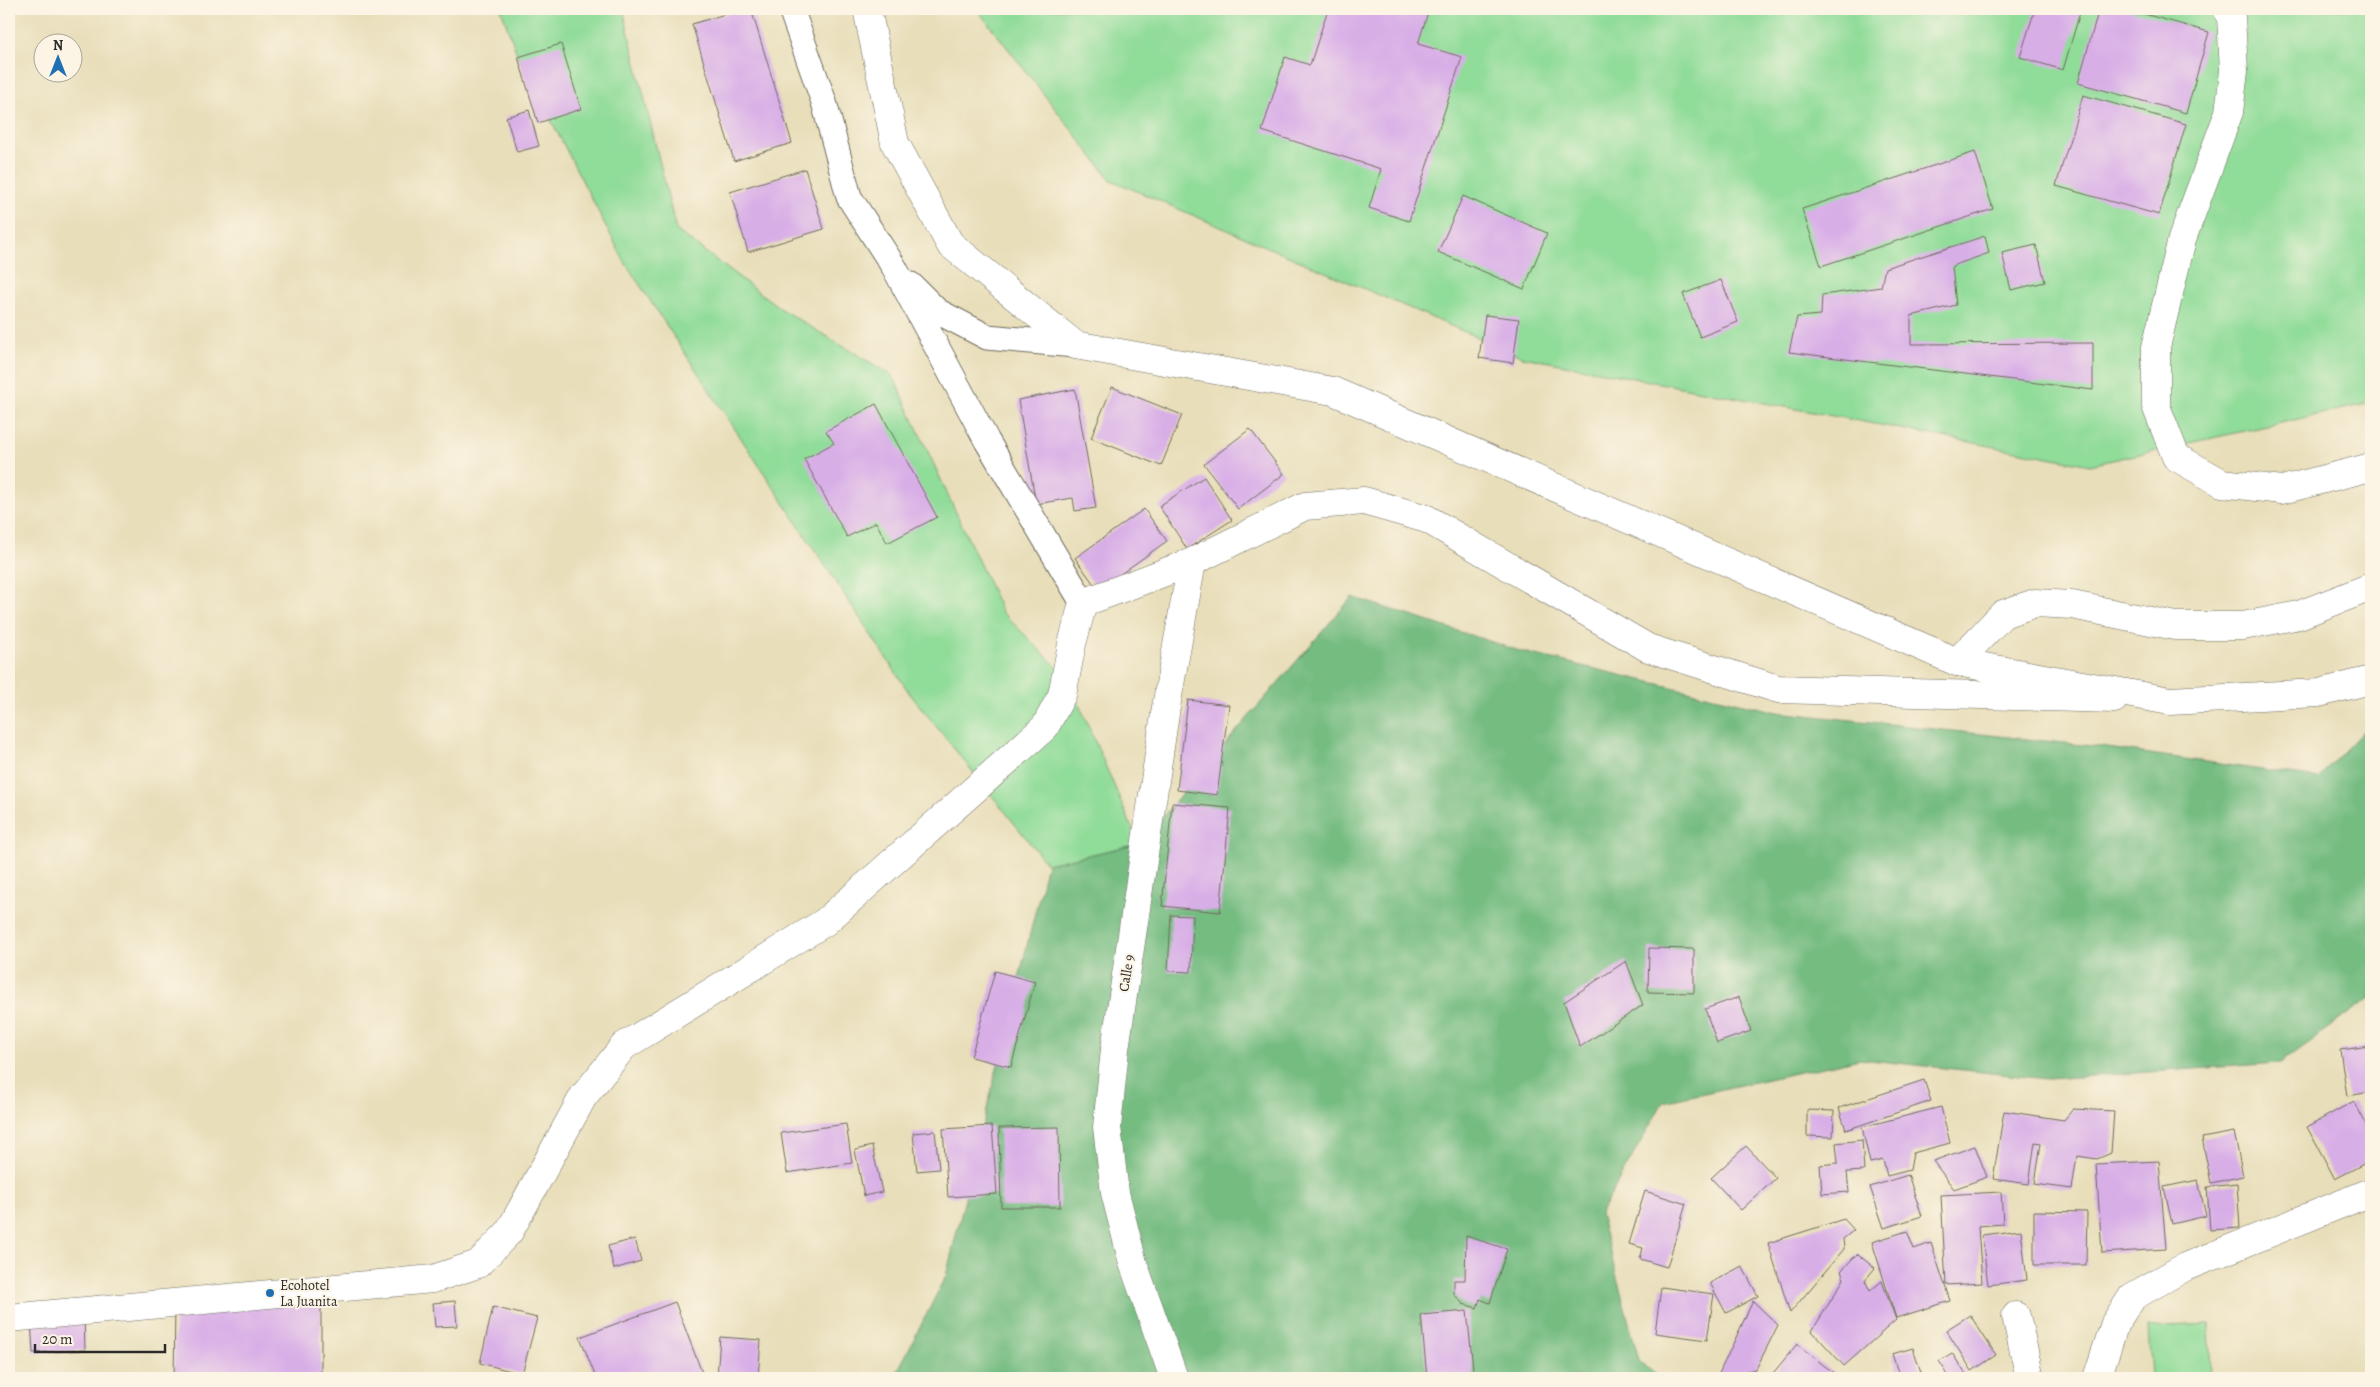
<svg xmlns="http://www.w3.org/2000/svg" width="2380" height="1387" viewBox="0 0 2380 1387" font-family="Alegreya,serif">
  <rect width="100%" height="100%" fill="#fcf5e5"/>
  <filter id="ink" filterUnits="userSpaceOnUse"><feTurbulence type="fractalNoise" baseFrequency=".02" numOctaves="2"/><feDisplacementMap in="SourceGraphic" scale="10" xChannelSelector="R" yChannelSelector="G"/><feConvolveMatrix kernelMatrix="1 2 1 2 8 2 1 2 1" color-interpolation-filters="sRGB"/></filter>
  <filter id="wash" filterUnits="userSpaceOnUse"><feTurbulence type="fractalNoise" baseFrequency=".0096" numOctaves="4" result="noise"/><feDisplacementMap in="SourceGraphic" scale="20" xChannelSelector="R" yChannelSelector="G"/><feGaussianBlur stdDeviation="1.12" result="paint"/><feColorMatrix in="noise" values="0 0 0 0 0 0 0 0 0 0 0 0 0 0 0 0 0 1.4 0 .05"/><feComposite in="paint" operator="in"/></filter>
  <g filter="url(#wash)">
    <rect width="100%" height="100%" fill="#e8deba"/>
    <g fill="#90dc99" stroke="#5e8462">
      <path d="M501 9H623L676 230 784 311 893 376 1002 612 1068 678 1139 844 1047 864 910 694 624 261 518 57Z"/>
      <path d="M977 9H2371V403L2090 465 1523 357 1111 180Z"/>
      <path d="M2209 1324 2211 1378H2151L2148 1327Z"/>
    </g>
    <path fill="#74bc81" stroke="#507456" d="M1352 597 1523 652 1777 712 2101 747 2318 778 2371 723V997L2280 1063 2047 1079 1860 1059 1663 1102 1600 1214 1639 1360 1659 1378H894L946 1276 1047 864 1139 844Z"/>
    <g id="blocks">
      <g fill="#d8aee7">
        <path d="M742 9H751L792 143 734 161 692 24Z"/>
        <path d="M1328 9H1429L1418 44 1462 57 1409 221 1369 208 1381 169 1262 131 1285 57 1310 65Z"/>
        <path d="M2035 9H2081L2063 70 2020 57Z"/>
        <path d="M2099 9H2126L2209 32 2186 113 2078 83Z"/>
        <path d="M561 44 581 109 538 123 518 57Z"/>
        <path d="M2083 95 2186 124 2159 215 2056 186Z"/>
        <path d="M529 110 539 146 517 152 506 117Z"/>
        <path d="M1975 152 1993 209 1821 266 1802 209Z"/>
        <path d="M805 169 824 229 748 252 730 192Z"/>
        <path d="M1463 196 1547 233 1524 289 1438 252Z"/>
        <path d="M1985 236 1989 253 1952 266 1956 305 1911 316V344L2093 343V390L1789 352 1797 317 1821 315 1822 295 1881 287 1885 268Z"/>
        <path d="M2036 245 2045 282 2011 290 2002 253Z"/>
        <path d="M1721 280 1738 322 1700 337 1683 294Z"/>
        <path d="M1485 315 1519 319 1513 363 1479 358Z"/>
        <path d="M1112 387 1182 415 1161 466 1091 438Z"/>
        <path d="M1075 389 1096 508 1075 511 1073 498 1036 504 1018 400Z"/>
        <path d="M876 404 937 517 887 543 876 522 847 537 804 459 834 443 826 431Z"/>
        <path d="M1250 429 1284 474 1238 509 1204 464Z"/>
        <path d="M1204 477 1232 520 1187 549 1159 506Z"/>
        <path d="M1144 509 1167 541 1098 590 1075 558Z"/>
        <path d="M1188 700 1229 705 1217 795 1177 790Z"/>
        <path d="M1172 803 1230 808 1220 912 1162 906Z"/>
        <path d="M1171 915 1193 916 1191 972 1168 971Z"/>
        <path d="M1649 948 1694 949V993L1648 992Z"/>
        <path d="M1626 961 1643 1005 1580 1047 1564 1002Z"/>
        <path d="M995 971 1035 982 1011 1067 971 1057Z"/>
        <path d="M1739 997 1751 1031 1717 1043 1705 1009Z"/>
        <path d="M2371 1046V1092L2347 1096 2340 1050Z"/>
        <path d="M1924 1080 1931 1101 1846 1130 1839 1108Z"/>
        <path d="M2354 1101 2371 1134V1160L2335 1179 2307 1127Z"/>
        <path d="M1941 1107 1950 1143 1913 1153 1910 1170 1887 1176 1883 1160 1870 1163 1862 1127Z"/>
        <path d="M2073 1109 2114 1111 2111 1153 2097 1159 2077 1156 2072 1189 2035 1184 2041 1143 2035 1142 2029 1184 1993 1179 2004 1111 2064 1120Z"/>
        <path d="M1807 1110 1834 1111 1833 1137 1807 1136Z"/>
        <path d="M846 1124 852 1163 787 1173 781 1133Z"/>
        <path d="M992 1126 997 1194 948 1197 943 1129Z"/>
        <path d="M1059 1127 1060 1207H1001L999 1128Z"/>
        <path d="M935 1131 939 1169 917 1171 913 1133Z"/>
        <path d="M2234 1132 2243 1176 2211 1183 2202 1138Z"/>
        <path d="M1862 1140 1864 1171 1847 1172 1849 1192 1822 1194 1820 1165 1838 1163 1836 1143Z"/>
        <path d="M872 1146 882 1192 864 1196 855 1150Z"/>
        <path d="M1746 1146 1776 1178 1741 1210 1711 1178Z"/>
        <path d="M1975 1146 1987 1177 1954 1189 1933 1161Z"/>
        <path d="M2159 1161 2166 1249 2102 1253 2096 1164Z"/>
        <path d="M1908 1175 1922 1216 1884 1228 1870 1187Z"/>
        <path d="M2198 1180 2206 1216 2172 1224 2164 1187Z"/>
        <path d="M2237 1184 2240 1228 2210 1230 2207 1187Z"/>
        <path d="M1645 1191 1686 1204 1667 1267 1640 1259 1643 1248 1629 1244Z"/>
        <path d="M2001 1192 2003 1224 1978 1226 1982 1283 1946 1285 1941 1195Z"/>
        <path d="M2034 1211 2087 1212 2086 1265H2034Z"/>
        <path d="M1844 1219 1854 1230 1843 1239 1844 1249 1790 1313 1768 1243Z"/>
        <path d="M2021 1230 2027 1280 1988 1285 1982 1235Z"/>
        <path d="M1907 1231 1914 1249 1931 1243 1950 1301 1896 1318 1872 1242Z"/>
        <path d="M1466 1236 1507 1249 1490 1303 1480 1299 1477 1308 1463 1304 1454 1294V1280H1465Z"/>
        <path d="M635 1239 641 1261 614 1269 608 1246Z"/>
        <path d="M1857 1254 1875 1268 1865 1280 1870 1291 1882 1281 1896 1320 1844 1366 1812 1331 1844 1279 1841 1271Z"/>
        <path d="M1742 1266 1758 1296 1726 1313 1710 1283Z"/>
        <path d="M1661 1287 1714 1294 1707 1340 1655 1333Z"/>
        <path d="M455 1301 457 1326 435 1327 433 1303Z"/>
        <path d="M1753 1301 1778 1325 1756 1369 1717 1378Z"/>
        <path d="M675 1302 704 1378H596L580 1337Z"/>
        <path d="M175 1306H321V1378H174Z"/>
        <path d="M493 1307 537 1318 522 1374 480 1363Z"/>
        <path d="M1467 1311 1474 1378H1427L1421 1315Z"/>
        <path d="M1970 1315 1996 1355 1972 1371 1946 1330Z"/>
        <path d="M84 1317 85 1350 33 1353 31 1320Z"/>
        <path d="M720 1337 761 1340 758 1378H717Z"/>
        <path d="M1797 1344 1840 1378H1769Z"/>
        <path d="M1913 1348 1923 1378H1900L1892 1354Z"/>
        <path d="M1952 1353 1968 1378H1950L1939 1361Z"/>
      </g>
    </g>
  </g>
  <g filter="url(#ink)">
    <use href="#blocks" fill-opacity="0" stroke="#6d6a5d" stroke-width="1"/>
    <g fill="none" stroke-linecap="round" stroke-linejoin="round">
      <g stroke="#6d6a5d" stroke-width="27">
        <g id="service">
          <path d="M791 9 824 102 849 197 894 267 987 441 1083 603"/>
          <path d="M911 285 937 311 987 337 1075 345"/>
        </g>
      </g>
      <g stroke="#6d6a5d" stroke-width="29">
        <g id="minor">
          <path d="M2227 9 2231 17 2234 71 2229 112 2182 239 2156 347V406L2176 457 2222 483 2282 490 2371 467"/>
          <path d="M1957 662 2003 614 2035 603 2072 605 2175 626H2243L2299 615 2371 587"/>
          <path d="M2016 1316 2030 1378"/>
          <path d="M9 1318 433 1279 478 1264 509 1232 583 1097 624 1046 825 922 1045 727 1062 695 1072 644 1083 603 1192 562 1305 506 1364 501 1427 519 1648 648 1778 689 2114 699"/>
          <path d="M1174 1378 1133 1263 1115 1193 1107 1127 1115 1049 1166 707 1192 562"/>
          <path d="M2097 1378 2115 1323 2132 1297 2185 1267 2371 1192"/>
        </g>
      </g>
      <g stroke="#6d6a5d" stroke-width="29">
        <path id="secondary" d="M867 9 895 143 950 244 1075 345 1333 391 1957 662 2170 701 2319 693 2371 680"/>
      </g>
      <use href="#service" stroke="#fff" stroke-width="25"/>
      <use href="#minor" stroke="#fff" stroke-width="28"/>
      <use href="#secondary" stroke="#fff" stroke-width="28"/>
    </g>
  </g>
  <circle fill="#1f6fb2" stroke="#fcf5e5" stroke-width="2" cx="270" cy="1293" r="5"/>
  <g text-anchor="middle" stroke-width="4" stroke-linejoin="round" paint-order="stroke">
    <g font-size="14" fill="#2b2b2b" stroke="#fcf5e5">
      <text transform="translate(1126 973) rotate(-81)" y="5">Calle 9</text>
    </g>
    <g font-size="14" fill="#2b2b2b" stroke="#fcf5e5" text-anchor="start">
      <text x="280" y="1290">Ecohotel<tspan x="280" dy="16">La Juanita</tspan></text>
    </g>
  </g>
  <rect width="2380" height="1387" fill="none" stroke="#fcf5e5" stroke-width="30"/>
  <g transform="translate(58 58)"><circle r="24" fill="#fcf5e5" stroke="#a8a49b"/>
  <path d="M0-4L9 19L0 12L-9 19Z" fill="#1f6fb2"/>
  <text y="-8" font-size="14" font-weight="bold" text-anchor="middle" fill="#2b2b2b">N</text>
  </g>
  <path d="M35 1344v8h130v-8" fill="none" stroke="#2b2b2b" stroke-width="2.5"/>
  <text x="42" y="1344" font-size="15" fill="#2b2b2b" stroke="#fcf5e5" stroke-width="4" paint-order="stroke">20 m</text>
</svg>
